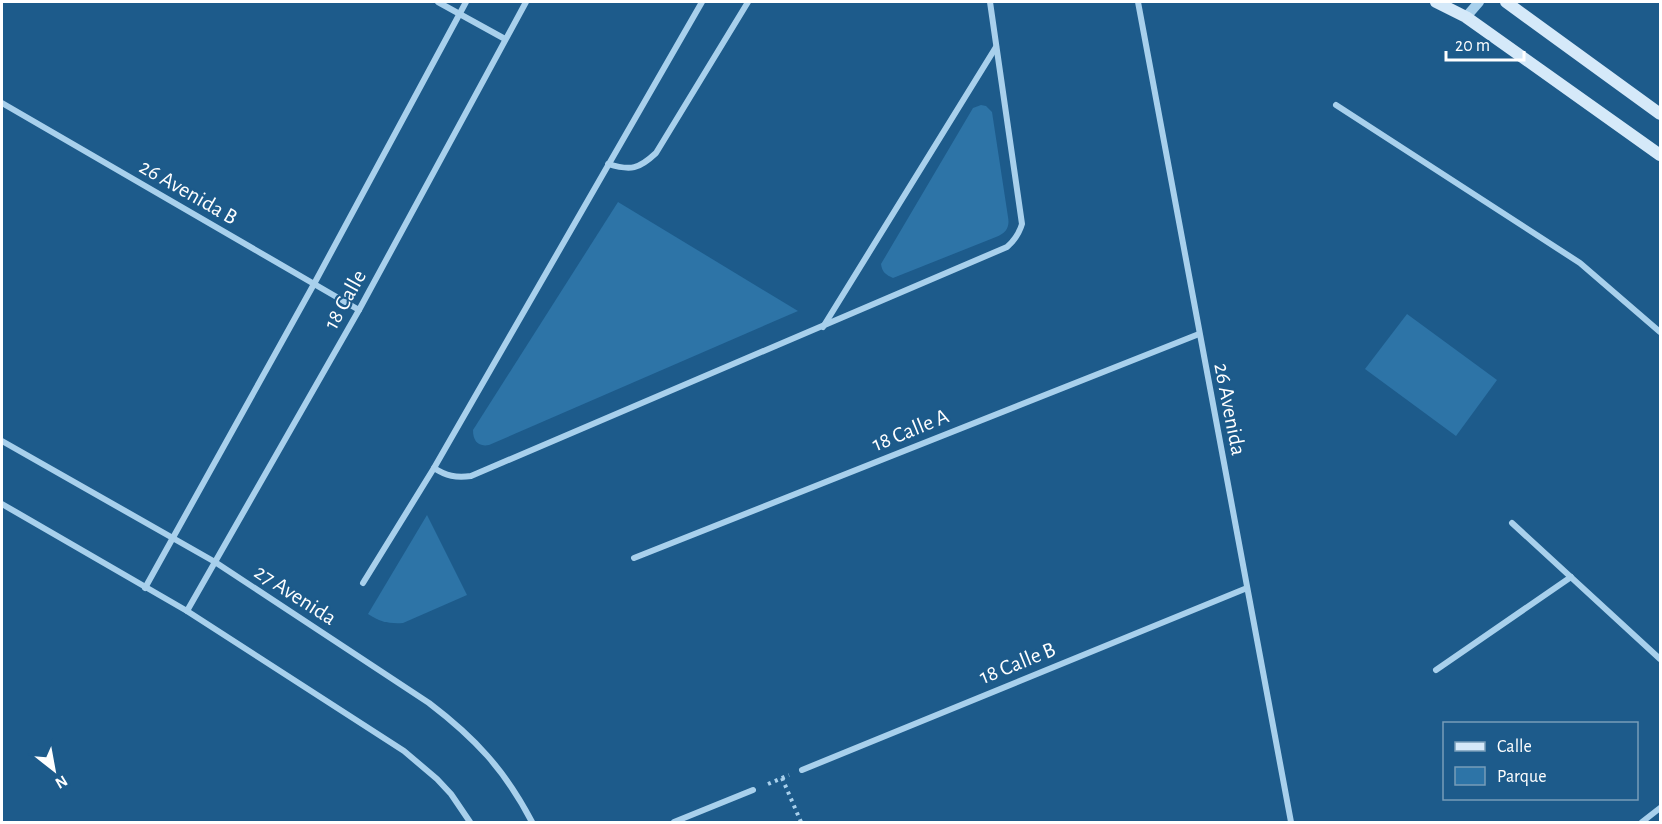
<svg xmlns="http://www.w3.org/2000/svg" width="1662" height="824" viewBox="0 0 1662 824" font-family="'Alegreya Sans',sans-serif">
  <rect width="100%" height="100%" fill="#1d5b8b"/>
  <g fill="#2d74a7">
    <path d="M981 105 986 106 992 112 1008 217C1010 227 1006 233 996 237L893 278C886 275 882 272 881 264L973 108Z"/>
    <path d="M618 202 798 311 489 445C478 447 473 441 473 430Z"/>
    <path d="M1407 314 1497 380 1456 436 1365 369Z"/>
    <path d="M427 515 467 595 403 623C390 624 380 622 368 614Z"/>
  </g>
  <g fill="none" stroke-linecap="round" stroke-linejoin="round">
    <g stroke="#a8d0ec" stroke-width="4" stroke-dasharray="3 4.5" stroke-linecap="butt">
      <path d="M782 778 801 822"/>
      <path d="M768 784 789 775"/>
    </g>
    <g stroke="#a8d0ec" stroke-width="6">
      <path d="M438 2 505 39"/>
      <path d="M1138 2 1291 822"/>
      <path d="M2 103 359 310"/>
      <path d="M1336 105 1580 263 1660 332"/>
      <path d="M608 164C631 171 639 169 656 153L748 2"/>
      <path d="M823 327 996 47"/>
      <path d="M2 441 215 562 429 703C475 738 505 770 532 822"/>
      <path d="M434 468C446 476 456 478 471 476L1007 247C1015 240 1019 234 1022 224L990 2"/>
      <path d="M2 504 187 611 404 751 437 779 451 794 470 822"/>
      <path d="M1512 523 1660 659"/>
      <path d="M634 558 1199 334"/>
      <path d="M363 583 434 468 702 2"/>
      <path d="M145 588 314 284 466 2"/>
      <path d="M187 611 359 310 526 2"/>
      <path d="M1436 670 1571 577"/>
      <path d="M802 770 1247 588"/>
      <path d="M674 822 753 790"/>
      <path d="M1642 822 1660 808"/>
    </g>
    <path stroke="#a8d0ec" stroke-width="10" d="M1466 17 1479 2"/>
    <g stroke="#d5e9f9" stroke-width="12">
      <path d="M1436 2 1466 17 1660 155"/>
      <path d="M1506 2 1660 114"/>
    </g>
  </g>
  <g text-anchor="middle" stroke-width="4.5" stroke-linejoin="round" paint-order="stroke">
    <g font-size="22" fill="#fff" stroke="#1d5b8b">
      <text transform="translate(189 191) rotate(30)" y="8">26 Avenida B</text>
      <text transform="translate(344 299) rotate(-61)" y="8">18 Calle</text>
      <text transform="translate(1231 409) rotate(79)" y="8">26 Avenida</text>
      <text transform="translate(910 429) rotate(-22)" y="8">18 Calle A</text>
      <text transform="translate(296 594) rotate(33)" y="8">27 Avenida</text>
      <text transform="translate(1017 662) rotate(-22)" y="8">18 Calle B</text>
    </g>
  </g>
  <rect width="1662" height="824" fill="none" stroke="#ffffff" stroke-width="6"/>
  <rect x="1443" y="722" width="195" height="78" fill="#1d5b8b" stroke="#779db9" stroke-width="1.5"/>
  <rect x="1455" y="742" width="30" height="9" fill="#d5e9f9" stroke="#779db9" stroke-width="1.5"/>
  <text x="1497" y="752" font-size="18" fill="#ffffff">Calle</text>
  <rect x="1455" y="767" width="30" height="18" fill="#2d74a7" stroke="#779db9" stroke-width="1.5"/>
  <text x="1497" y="782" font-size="18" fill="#ffffff">Parque</text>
  <g transform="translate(54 770) rotate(149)" stroke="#1d5b8b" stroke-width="4.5" paint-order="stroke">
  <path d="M0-4.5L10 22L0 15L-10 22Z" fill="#ffffff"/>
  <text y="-9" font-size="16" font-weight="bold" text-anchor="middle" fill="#ffffff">N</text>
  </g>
  <path d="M1446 51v9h78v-9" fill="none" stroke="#ffffff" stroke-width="3"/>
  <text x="1455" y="51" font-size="18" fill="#ffffff" stroke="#1d5b8b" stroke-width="4.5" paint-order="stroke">20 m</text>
</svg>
